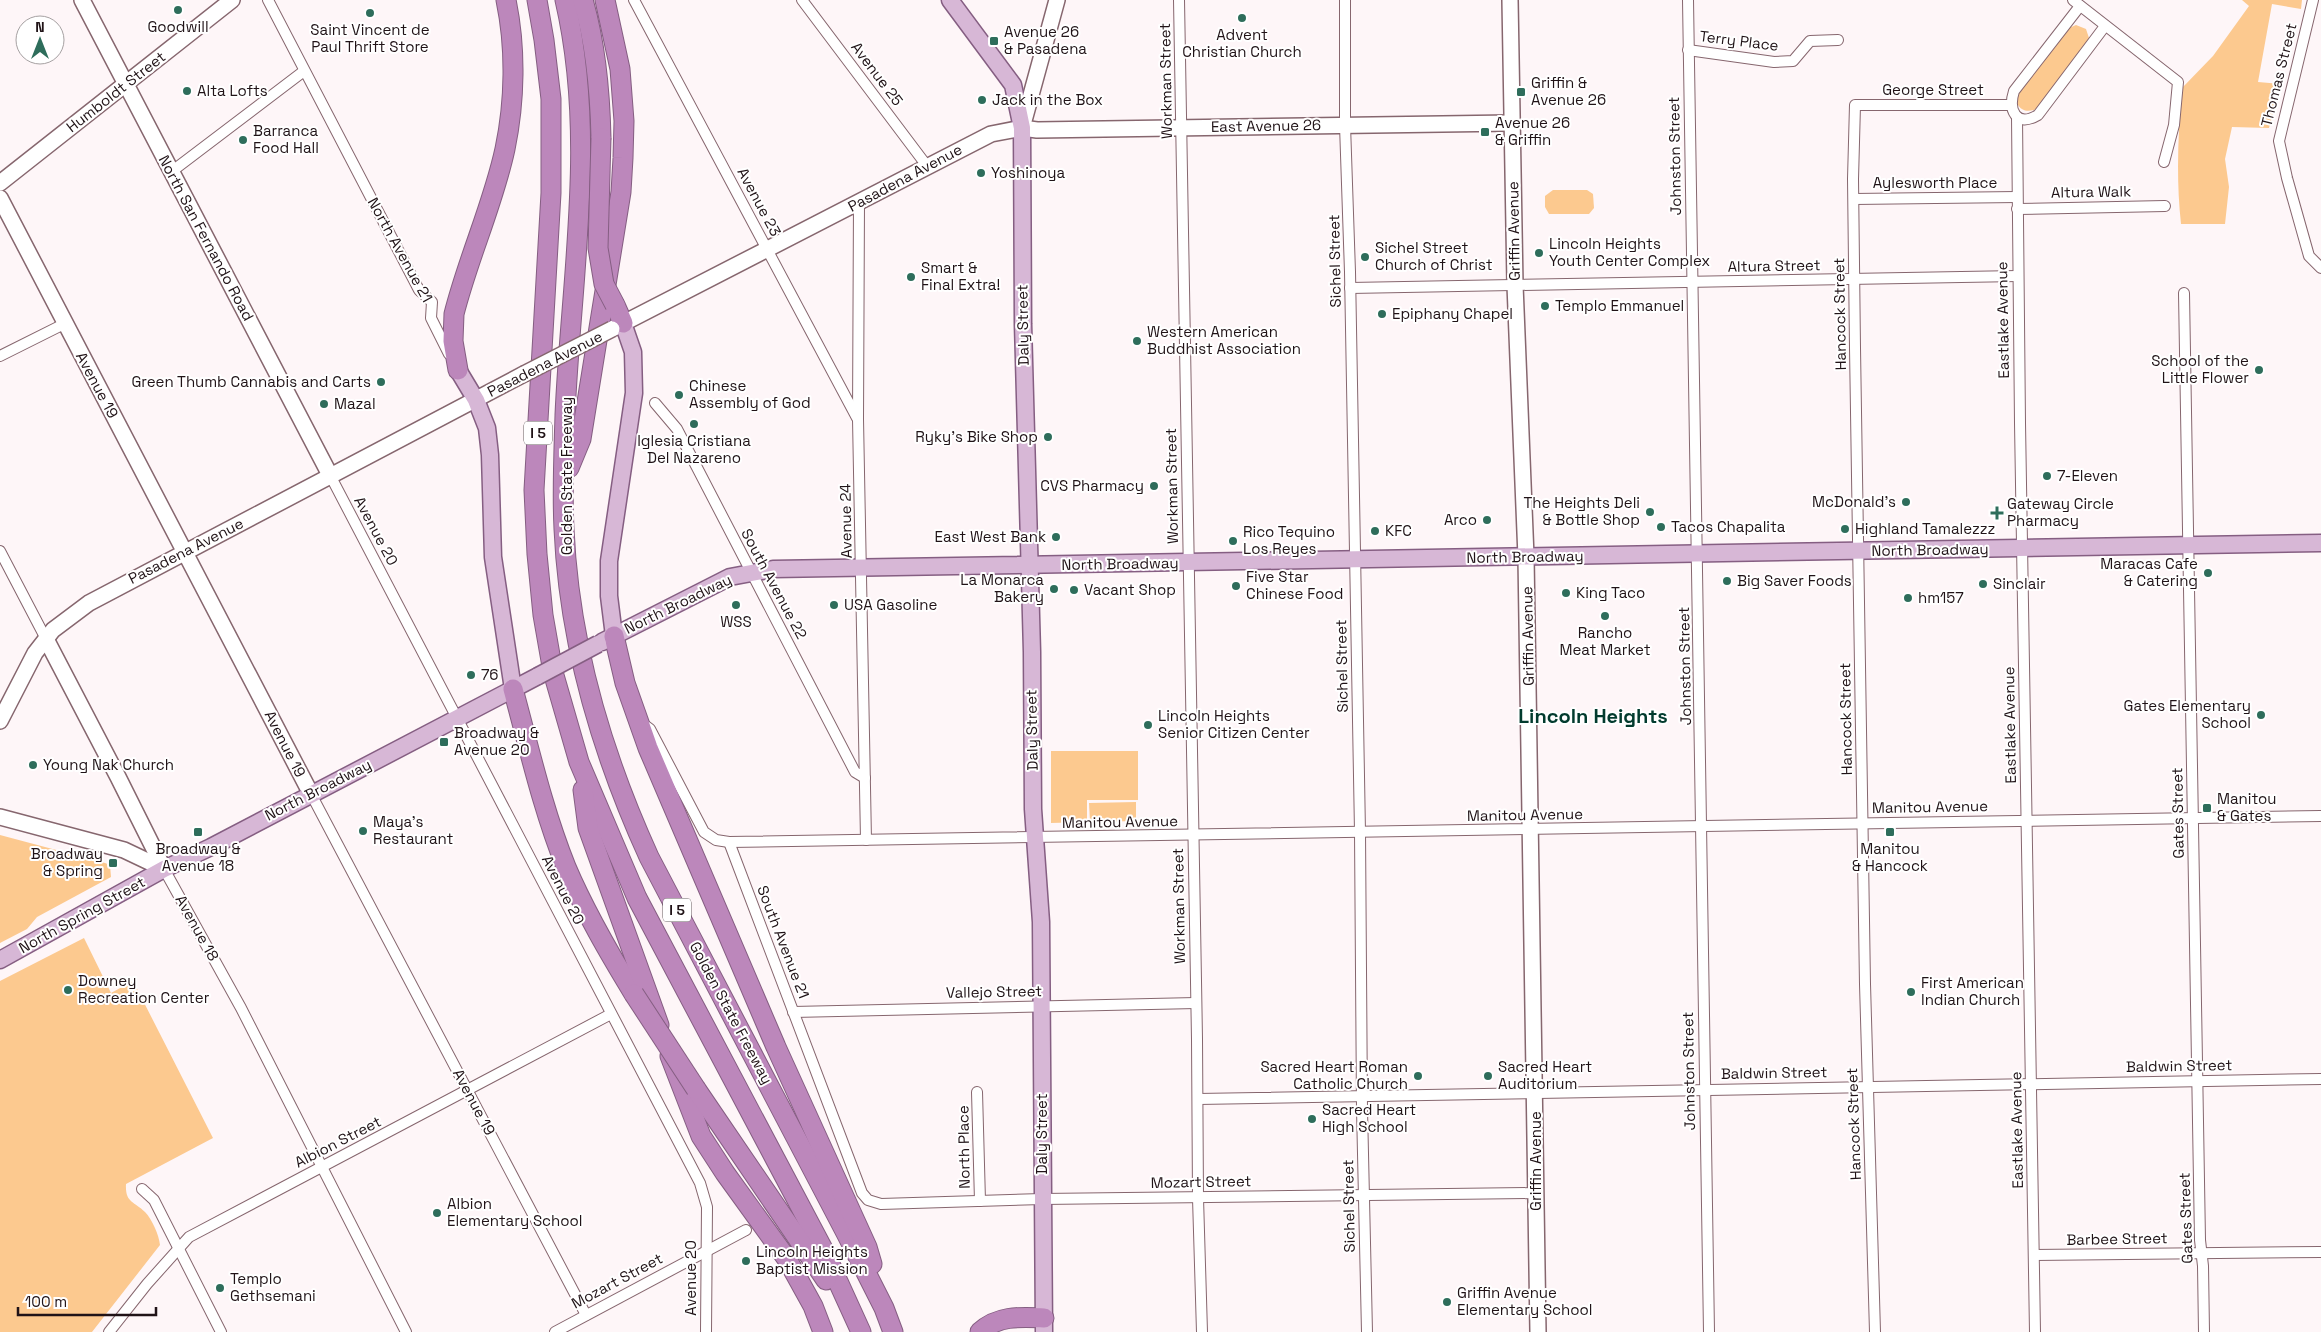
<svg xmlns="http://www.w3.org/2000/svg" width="2321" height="1332" viewBox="0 0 2321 1332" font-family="'Space Grotesk',sans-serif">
  <rect width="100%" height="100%" fill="#fef6f8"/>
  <g fill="#fcc98f">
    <path d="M2242 0H2302L2301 9 2272 4 2258 82 2281 84 2269 128 2232 127 2225 159 2229 187 2225 224H2181C2176 178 2178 134 2182 88L2213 56 2249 6Z"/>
    <path d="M2076 25 2086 29 2089 38 2088 42 2037 109C2029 112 2021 112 2017 103L2018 93 2069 28Z"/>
    <path d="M1553 190H1587L1593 194 1594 208 1589 214H1549L1545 207V196Z"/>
    <path d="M1051 751H1138V800H1087V822L1051 823Z"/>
    <path d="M1136 802V821L1090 822 1089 803Z"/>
    <path d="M0 835 105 863 110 865 111 877 37 917 27 929 0 943Z"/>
    <path d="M84 938 111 993 133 981 213 1138 126 1184C125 1203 134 1201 145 1212 152 1219 159 1235 160 1245L92 1332H0V981Z"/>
  </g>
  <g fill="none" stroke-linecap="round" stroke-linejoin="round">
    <g stroke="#86666e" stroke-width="12">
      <g id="street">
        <path d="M268 0 419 290 432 302 431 318 449 354"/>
        <path d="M634 0 857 418"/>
        <path d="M802 0 927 166"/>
        <path d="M1179 0 1197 1039 1198 1198 1202 1332"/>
        <path d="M1345 0V125L1350 272 1360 832 1362 1109 1367 1332"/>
        <path d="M1688 0 1709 1332"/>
        <path d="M2073 0 2178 82 2174 125 2164 162"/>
        <path d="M2313 0 2279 141 2287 178 2309 256 2321 268"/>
        <path d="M2080 6 2014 91C2008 110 2016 128 2038 115L2105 26"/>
        <path d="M1688 50 1774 62 1793 61 1810 41 1838 40"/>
        <path d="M2017 117 2020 423 2035 1332"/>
        <path d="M171 172 304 71"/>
        <path d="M1854 199 2017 197"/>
        <path d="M859 202 858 419 866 840"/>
        <path d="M2017 209 2165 206"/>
        <path d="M1350 288 2018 276"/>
        <path d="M2184 293 2200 1240 2203 1266 2204 1332"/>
        <path d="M0 356 64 324"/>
        <path d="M655 403 677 429 855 772 865 778"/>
        <path d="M331 477 700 1183 707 1207 706 1332"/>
        <path d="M0 551 46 639"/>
        <path d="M646 726 650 729 704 832 716 840 729 842 2321 816"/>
        <path d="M311 794 586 1315"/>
        <path d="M729 842 862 1193 868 1200 881 1204 1042 1199 1536 1193"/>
        <path d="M164 869 241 1008 406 1332"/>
        <path d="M793 1012 1196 1003"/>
        <path d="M977 1092 980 1201"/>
        <path d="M1198 1099 2321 1079"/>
        <path d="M142 1189 154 1200 221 1332"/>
        <path d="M2034 1255 2321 1252"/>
        <path d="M109 1332 147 1284 189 1237 611 1014"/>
        <path d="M555 1332 746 1230"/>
        <path d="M1875 1332 1865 984 1855 348 1853 179 1855 105H2011"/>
      </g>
    </g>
    <g stroke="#86666e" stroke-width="18">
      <g id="secondary">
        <path d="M82 0 331 477"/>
        <path d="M1510 0 1515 285 1526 557 1538 1332"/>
        <path d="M1022 128 1057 0"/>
        <path d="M0 183 232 0"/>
        <path d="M0 198 311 794"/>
        <path d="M614 328 991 134 1022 128 1037 130 1511 123"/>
        <path d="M46 639 118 777 164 869"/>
        <path d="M0 721 35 653 53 630 89 603 524 374"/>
        <path d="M0 817 124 850 164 869"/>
      </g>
    </g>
    <g stroke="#855e82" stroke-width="19">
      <g id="primary">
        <path d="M950 0 1013 85 1022 128 1023 324 1032 652 1033 809 1041 922 1044 1332"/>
        <path d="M458 370 476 400 487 428 490 455 493 557 513 689"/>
        <path d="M614 636 609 596V561L634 393 633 352 623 323"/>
        <path d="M602 642 730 577 773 569 2321 543"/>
        <path d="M0 960 164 869 211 847 538 676"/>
      </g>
    </g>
    <g stroke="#855e82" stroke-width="21">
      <g id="highway">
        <path d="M537 0 544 40 551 99V193L534 490 537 554 543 615 553 672 579 762 637 898 825 1253 861 1332"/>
        <path d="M565 0C597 138 571 276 565 415 564 452 562 491 564 529 569 643 602 754 649 857L846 1233 884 1308 893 1332"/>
        <path d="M583 0C596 45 600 92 601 138"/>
        <path d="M615 305 623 323"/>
        <path d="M458 370 453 341 454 314C468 258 493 205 505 149 515 101 516 48 506 0"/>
        <path d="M569 468 581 439 621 192 623 158 624 121 620 69 605 0"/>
        <path d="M614 636 625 683 648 748 776 1047 867 1247 872 1264"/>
        <path d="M513 689C529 748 543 810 566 867 585 912 609 953 634 994"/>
        <path d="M583 790 588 828 659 1025"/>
        <path d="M670 1056 701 1136 725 1173 787 1259 813 1306 823 1332"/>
        <path d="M696 1089 826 1280"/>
        <path d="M980 1332C998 1315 1021 1317 1044 1318"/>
      </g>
    </g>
    <use href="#street" stroke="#fff" stroke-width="10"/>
    <use href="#secondary" stroke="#fff" stroke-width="15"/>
    <use href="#primary" stroke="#d7b7d6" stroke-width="16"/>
    <use href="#highway" stroke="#bc87bb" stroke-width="19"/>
    <g stroke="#86666e" stroke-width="18" stroke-linecap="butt">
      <path id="secondary-bridge" d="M524 374 612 329"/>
    </g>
    <g stroke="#855e82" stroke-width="19" stroke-linecap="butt">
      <path id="primary-bridge" d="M538 676 598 644"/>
    </g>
    <g stroke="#855e82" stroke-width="21" stroke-linecap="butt">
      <g id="highway-bridge">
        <path d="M601 138 598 248 604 284 615 305"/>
        <path d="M634 994 696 1089"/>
      </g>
    </g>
    <use href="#secondary-bridge" stroke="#fff" stroke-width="15"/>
    <use href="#primary-bridge" stroke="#d7b7d6" stroke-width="16"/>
    <use href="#highway-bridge" stroke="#bc87bb" stroke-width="19"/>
  </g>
  <g fill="#2e6d5b" stroke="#fff" stroke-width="2">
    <circle cx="178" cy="10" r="5"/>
    <circle cx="370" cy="13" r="5"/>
    <circle cx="1242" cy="18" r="5"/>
    <rect x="989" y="36" width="10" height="10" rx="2.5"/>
    <circle cx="187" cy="91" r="5"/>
    <rect x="1516" y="87" width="10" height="10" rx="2.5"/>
    <circle cx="982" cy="100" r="5"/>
    <rect x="1480" y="127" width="10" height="10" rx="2.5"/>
    <circle cx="243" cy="140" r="5"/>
    <circle cx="981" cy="173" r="5"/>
    <circle cx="1539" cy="253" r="5"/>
    <circle cx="1365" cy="257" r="5"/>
    <circle cx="911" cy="277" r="5"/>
    <circle cx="1545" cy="306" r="5"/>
    <circle cx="1382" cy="314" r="5"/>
    <circle cx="1137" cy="341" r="5"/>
    <circle cx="2259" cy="370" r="5"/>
    <circle cx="381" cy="382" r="5"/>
    <circle cx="679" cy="395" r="5"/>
    <circle cx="324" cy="404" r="5"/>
    <circle cx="694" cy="424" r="5"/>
    <circle cx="1048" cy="437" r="5"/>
    <circle cx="2047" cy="476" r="5"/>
    <circle cx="1154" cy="486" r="5"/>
    <circle cx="1906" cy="502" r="5"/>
    <circle cx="1650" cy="512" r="5"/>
    <path d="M1994.5 505.5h5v5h5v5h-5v5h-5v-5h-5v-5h5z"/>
    <circle cx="1487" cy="520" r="5"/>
    <circle cx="1661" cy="527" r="5"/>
    <circle cx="1845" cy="529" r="5"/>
    <circle cx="1375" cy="531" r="5"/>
    <circle cx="1056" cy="537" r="5"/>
    <circle cx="1233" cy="541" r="5"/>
    <circle cx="2208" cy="573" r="5"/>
    <circle cx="1727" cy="581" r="5"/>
    <circle cx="1983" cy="584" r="5"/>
    <circle cx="1236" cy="586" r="5"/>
    <circle cx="1054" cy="589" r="5"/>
    <circle cx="1074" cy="590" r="5"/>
    <circle cx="1566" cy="593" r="5"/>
    <circle cx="1908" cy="598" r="5"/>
    <circle cx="736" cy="605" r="5"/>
    <circle cx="834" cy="605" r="5"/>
    <circle cx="1605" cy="616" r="5"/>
    <circle cx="471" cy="675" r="5"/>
    <circle cx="2261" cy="715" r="5"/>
    <circle cx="1148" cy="725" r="5"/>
    <rect x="439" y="737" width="10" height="10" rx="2.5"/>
    <circle cx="33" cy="765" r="5"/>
    <rect x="2202" y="803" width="10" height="10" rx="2.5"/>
    <circle cx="363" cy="831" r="5"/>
    <rect x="193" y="827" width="10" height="10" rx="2.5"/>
    <rect x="1885" y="827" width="10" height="10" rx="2.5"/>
    <rect x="108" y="858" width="10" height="10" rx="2.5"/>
    <circle cx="68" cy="990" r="5"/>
    <circle cx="1911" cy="992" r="5"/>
    <circle cx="1418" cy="1076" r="5"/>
    <circle cx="1488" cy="1076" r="5"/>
    <circle cx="1312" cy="1119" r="5"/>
    <circle cx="437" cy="1213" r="5"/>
    <circle cx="746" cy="1261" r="5"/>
    <circle cx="220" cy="1288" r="5"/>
    <circle cx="1447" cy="1302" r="5"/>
  </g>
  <g text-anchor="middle" stroke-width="4" stroke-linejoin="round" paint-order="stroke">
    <g fill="#fff" stroke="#635a5d" stroke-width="1">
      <rect x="524" y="421.5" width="28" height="23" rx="4"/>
      <rect x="663" y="898.5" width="28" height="23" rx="4"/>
    </g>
    <g font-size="14" font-weight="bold" fill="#201317">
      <text x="538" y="438">I 5</text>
      <text x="677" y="915">I 5</text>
    </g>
    <g font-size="15" fill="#201317" stroke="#fff" text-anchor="start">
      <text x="178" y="32" text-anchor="middle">Goodwill</text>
      <text x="370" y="35" text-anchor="middle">Saint Vincent de<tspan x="370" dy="17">Paul Thrift Store</tspan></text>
      <text x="1004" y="37">Avenue 26<tspan x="1004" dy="17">&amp; Pasadena</tspan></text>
      <text x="1242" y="40" text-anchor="middle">Advent<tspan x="1242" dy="17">Christian Church</tspan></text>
      <text x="1531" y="88">Griffin &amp;<tspan x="1531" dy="17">Avenue 26</tspan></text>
      <text x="197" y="96">Alta Lofts</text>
      <text x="992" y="105">Jack in the Box</text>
      <text x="1495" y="128">Avenue 26<tspan x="1495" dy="17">&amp; Griffin</tspan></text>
      <text x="253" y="136">Barranca<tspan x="253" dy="17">Food Hall</tspan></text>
      <text x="991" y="178">Yoshinoya</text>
      <text x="1549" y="249">Lincoln Heights<tspan x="1549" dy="17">Youth Center Complex</tspan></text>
      <text x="1375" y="253">Sichel Street<tspan x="1375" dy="17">Church of Christ</tspan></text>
      <text x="921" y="273">Smart &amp;<tspan x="921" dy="17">Final Extra!</tspan></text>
      <text x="1555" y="311">Templo Emmanuel</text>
      <text x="1392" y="319">Epiphany Chapel</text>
      <text x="1147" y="337">Western American<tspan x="1147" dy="17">Buddhist Association</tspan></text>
      <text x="2249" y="366" text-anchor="end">School of the<tspan x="2249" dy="17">Little Flower</tspan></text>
      <text x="371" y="387" text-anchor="end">Green Thumb Cannabis and Carts</text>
      <text x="689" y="391">Chinese<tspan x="689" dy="17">Assembly of God</tspan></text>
      <text x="334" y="409">Mazal</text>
      <text x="1038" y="442" text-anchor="end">Ryky's Bike Shop</text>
      <text x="694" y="446" text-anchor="middle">Iglesia Cristiana<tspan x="694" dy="17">Del Nazareno</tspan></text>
      <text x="2057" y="481">7-Eleven</text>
      <text x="1144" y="491" text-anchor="end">CVS Pharmacy</text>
      <text x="1896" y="507" text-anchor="end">McDonald's</text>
      <text x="1640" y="508" text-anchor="end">The Heights Deli<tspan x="1640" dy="17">&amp; Bottle Shop</tspan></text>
      <text x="2007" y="509">Gateway Circle<tspan x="2007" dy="17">Pharmacy</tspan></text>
      <text x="1477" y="525" text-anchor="end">Arco</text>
      <text x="1671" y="532">Tacos Chapalita</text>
      <text x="1855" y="534">Highland Tamalezzz</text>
      <text x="1385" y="536">KFC</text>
      <text x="1243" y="537">Rico Tequino<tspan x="1243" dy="17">Los Reyes</tspan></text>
      <text x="1046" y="542" text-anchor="end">East West Bank</text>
      <text x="2198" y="569" text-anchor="end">Maracas Cafe<tspan x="2198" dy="17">&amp; Catering</tspan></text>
      <text x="1246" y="582">Five Star<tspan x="1246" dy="17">Chinese Food</tspan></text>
      <text x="1044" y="585" text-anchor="end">La Monarca<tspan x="1044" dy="17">Bakery</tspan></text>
      <text x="1737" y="586">Big Saver Foods</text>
      <text x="1993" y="589">Sinclair</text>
      <text x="1084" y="595">Vacant Shop</text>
      <text x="1576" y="598">King Taco</text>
      <text x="1918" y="603">hm157</text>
      <text x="844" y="610">USA Gasoline</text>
      <text x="736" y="627" text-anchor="middle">WSS</text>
      <text x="1605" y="638" text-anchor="middle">Rancho<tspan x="1605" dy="17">Meat Market</tspan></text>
      <text x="481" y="680">76</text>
      <text x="2251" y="711" text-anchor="end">Gates Elementary<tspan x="2251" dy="17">School</tspan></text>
      <text x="1158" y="721">Lincoln Heights<tspan x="1158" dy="17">Senior Citizen Center</tspan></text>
      <text x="454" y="738">Broadway &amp;<tspan x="454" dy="17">Avenue 20</tspan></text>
      <text x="43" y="770">Young Nak Church</text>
      <text x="2217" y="804">Manitou<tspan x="2217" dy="17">&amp; Gates</tspan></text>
      <text x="373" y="827">Maya's<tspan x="373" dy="17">Restaurant</tspan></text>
      <text x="198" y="854" text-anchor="middle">Broadway &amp;<tspan x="198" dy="17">Avenue 18</tspan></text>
      <text x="1890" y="854" text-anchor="middle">Manitou<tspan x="1890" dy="17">&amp; Hancock</tspan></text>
      <text x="103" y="859" text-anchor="end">Broadway<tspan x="103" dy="17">&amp; Spring</tspan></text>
      <text x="78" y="986">Downey<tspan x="78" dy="17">Recreation Center</tspan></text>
      <text x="1921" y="988">First American<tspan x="1921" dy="17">Indian Church</tspan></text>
      <text x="1408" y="1072" text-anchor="end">Sacred Heart Roman<tspan x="1408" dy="17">Catholic Church</tspan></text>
      <text x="1498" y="1072">Sacred Heart<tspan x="1498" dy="17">Auditorium</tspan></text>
      <text x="1322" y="1115">Sacred Heart<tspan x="1322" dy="17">High School</tspan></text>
      <text x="447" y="1209">Albion<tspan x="447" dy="17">Elementary School</tspan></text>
      <text x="756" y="1257">Lincoln Heights<tspan x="756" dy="17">Baptist Mission</tspan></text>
      <text x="230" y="1284">Templo<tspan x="230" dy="17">Gethsemani</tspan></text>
      <text x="1457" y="1298">Griffin Avenue<tspan x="1457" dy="17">Elementary School</tspan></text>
    </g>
    <g font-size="15" fill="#201317" stroke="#fff">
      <text transform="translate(1739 41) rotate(7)" y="5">Terry Place</text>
      <text transform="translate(877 74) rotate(53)" y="5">Avenue 25</text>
      <text transform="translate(2279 75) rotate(-76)" y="5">Thomas Street</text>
      <text transform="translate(1166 81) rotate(-91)" y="5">Workman Street</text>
      <text x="1933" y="95">George Street</text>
      <text transform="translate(116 92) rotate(-38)" y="5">Humboldt Street</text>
      <text transform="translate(1266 126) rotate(-1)" y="5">East Avenue 26</text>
      <text transform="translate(1675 156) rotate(-91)" y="5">Johnston Street</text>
      <text transform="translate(905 178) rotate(-28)" y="5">Pasadena Avenue</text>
      <text x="1935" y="188">Aylesworth Place</text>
      <text transform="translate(2091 192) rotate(-1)" y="5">Altura Walk</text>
      <text transform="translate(759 202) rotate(62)" y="5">Avenue 23</text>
      <text transform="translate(1514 231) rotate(-91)" y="5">Griffin Avenue</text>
      <text transform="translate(206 238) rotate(62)" y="5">North San Fernando Road</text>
      <text transform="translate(400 250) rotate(61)" y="5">North Avenue 21</text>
      <text transform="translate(1335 261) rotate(-91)" y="5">Sichel Street</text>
      <text transform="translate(1774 266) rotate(-1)" y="5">Altura Street</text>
      <text transform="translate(1840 314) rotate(-91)" y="5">Hancock Street</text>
      <text transform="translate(2003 320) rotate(-91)" y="5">Eastlake Avenue</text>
      <text transform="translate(1023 325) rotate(-91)" y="5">Daly Street</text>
      <text transform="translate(545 364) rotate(-27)" y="5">Pasadena Avenue</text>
      <text transform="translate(97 385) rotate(62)" y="5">Avenue 19</text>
      <text transform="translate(567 476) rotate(-90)" y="5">Golden State Freeway</text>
      <text transform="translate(1172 486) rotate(-91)" y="5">Workman Street</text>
      <text transform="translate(846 521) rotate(-91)" y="5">Avenue 24</text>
      <text transform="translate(376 531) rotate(62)" y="5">Avenue 20</text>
      <text transform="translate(1930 550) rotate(-1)" y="5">North Broadway</text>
      <text transform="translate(186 551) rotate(-27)" y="5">Pasadena Avenue</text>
      <text transform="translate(1525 557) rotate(-1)" y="5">North Broadway</text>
      <text transform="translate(1120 564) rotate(-1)" y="5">North Broadway</text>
      <text transform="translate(774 584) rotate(62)" y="5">South Avenue 22</text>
      <text transform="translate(678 604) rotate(-26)" y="5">North Broadway</text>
      <text transform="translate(1528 636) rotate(-91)" y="5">Griffin Avenue</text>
      <text transform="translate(1342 666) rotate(-91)" y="5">Sichel Street</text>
      <text transform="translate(1685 666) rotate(-91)" y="5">Johnston Street</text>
      <text transform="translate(1846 719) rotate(-91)" y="5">Hancock Street</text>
      <text transform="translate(2010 725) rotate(-91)" y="5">Eastlake Avenue</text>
      <text transform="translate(1032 730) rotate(-91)" y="5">Daly Street</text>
      <text transform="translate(285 744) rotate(63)" y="5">Avenue 19</text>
      <text transform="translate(318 790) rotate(-27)" y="5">North Broadway</text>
      <text transform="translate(1930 807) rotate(-1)" y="5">Manitou Avenue</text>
      <text transform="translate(2178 813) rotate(-91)" y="5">Gates Street</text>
      <text transform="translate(1525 815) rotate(-1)" y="5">Manitou Avenue</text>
      <text transform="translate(1120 822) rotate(-1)" y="5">Manitou Avenue</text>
      <text transform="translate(563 890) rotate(63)" y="5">Avenue 20</text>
      <text transform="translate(1179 906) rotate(-91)" y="5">Workman Street</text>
      <text transform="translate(82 915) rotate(-29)" y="5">North Spring Street</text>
      <text transform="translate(197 928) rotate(61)" y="5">Avenue 18</text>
      <text transform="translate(783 942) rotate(69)" y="5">South Avenue 21</text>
      <text transform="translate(994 992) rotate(-1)" y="5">Vallejo Street</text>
      <text transform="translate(731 1013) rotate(62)" y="5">Golden State Freeway</text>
      <text transform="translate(2179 1066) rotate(-1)" y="5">Baldwin Street</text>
      <text transform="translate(1689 1071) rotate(-91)" y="5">Johnston Street</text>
      <text transform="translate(1774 1073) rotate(-1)" y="5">Baldwin Street</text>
      <text transform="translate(474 1102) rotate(62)" y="5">Avenue 19</text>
      <text transform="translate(1854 1124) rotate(-92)" y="5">Hancock Street</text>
      <text transform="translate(2017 1130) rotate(-91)" y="5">Eastlake Avenue</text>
      <text transform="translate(1042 1134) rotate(-90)" y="5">Daly Street</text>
      <text transform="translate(338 1142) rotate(-27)" y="5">Albion Street</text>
      <text transform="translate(964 1147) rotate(-91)" y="5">North Place</text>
      <text transform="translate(1536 1161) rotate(-90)" y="5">Griffin Avenue</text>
      <text transform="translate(1201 1182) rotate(-1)" y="5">Mozart Street</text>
      <text transform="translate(1349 1206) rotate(-91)" y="5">Sichel Street</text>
      <text transform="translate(2186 1218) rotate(-92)" y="5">Gates Street</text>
      <text transform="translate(2117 1239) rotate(-1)" y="5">Barbee Street</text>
      <text transform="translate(691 1278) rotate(-90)" y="5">Avenue 20</text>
      <text transform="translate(617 1281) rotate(-28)" y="5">Mozart Street</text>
    </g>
    <g font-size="20" font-weight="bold" fill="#023b2e" stroke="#fff">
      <text x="1593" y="723">Lincoln Heights</text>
    </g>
  </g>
  <g transform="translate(40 40)"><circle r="24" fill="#ffffff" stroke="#a6a1a2"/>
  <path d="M0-4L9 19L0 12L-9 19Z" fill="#2e6d5b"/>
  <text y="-8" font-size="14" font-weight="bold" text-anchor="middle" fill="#201317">N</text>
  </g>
  <path d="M18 1307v8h138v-8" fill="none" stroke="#201317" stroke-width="2.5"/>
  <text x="25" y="1307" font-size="15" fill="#201317" stroke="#ffffff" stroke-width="4" paint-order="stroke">100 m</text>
</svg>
